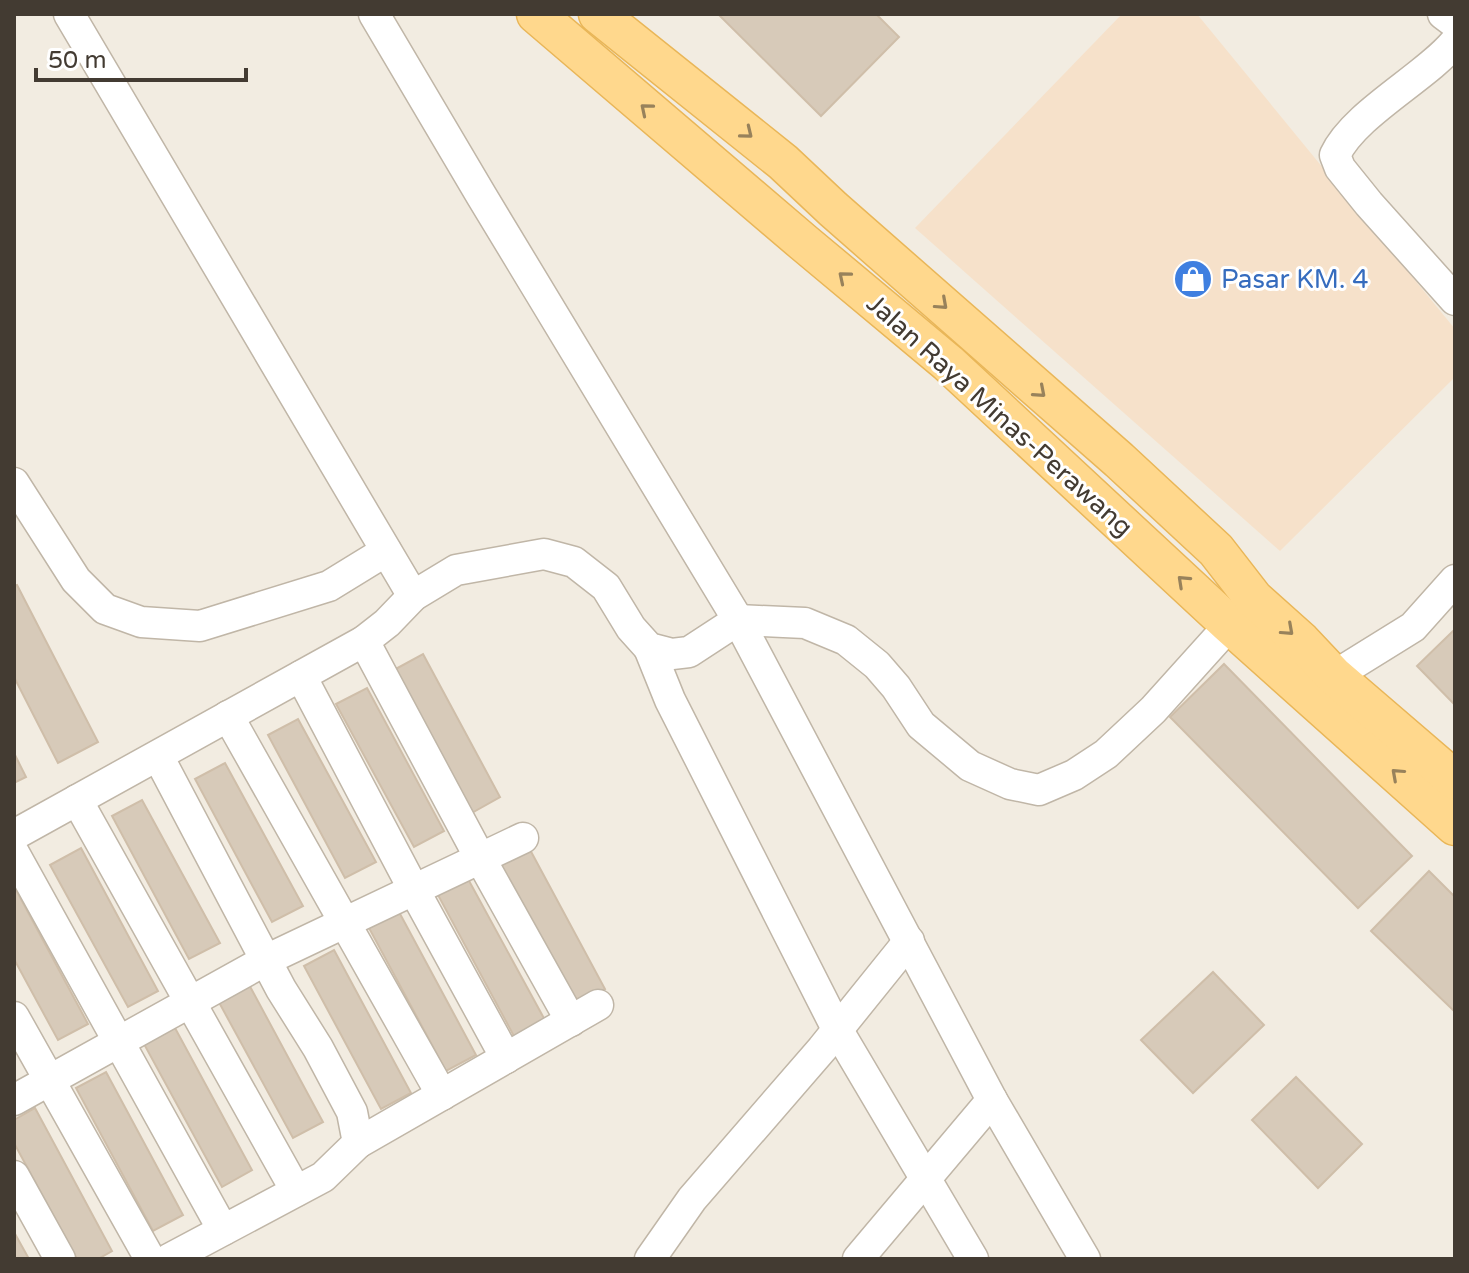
<svg xmlns="http://www.w3.org/2000/svg" width="1469" height="1273" viewBox="0 0 1469 1273" font-family="'Varela Round',sans-serif">
  <rect width="100%" height="100%" fill="#f2ece1"/>
  <path fill="#f6e1ca" d="M1122 14H1197L1455 329V377L1280 551 915 228Z"/>
  <g fill="#d7cab9" stroke="#cfbea9" stroke-width="2">
    <path d="M718 14H876L899 37 821 116Z"/>
    <path d="M17 585 98 742 58 763 14 677V586Z"/>
    <path d="M1455 629V705L1417 666Z"/>
    <path d="M423 654 500 797 470 814 392 671Z"/>
    <path d="M1224 664 1412 856 1358 908 1170 717Z"/>
    <path d="M367 688 444 831 414 847 336 704Z"/>
    <path d="M298 719 376 862 345 878 268 735Z"/>
    <path d="M14 753 26 777 14 783Z"/>
    <path d="M225 763 303 906 272 922 195 779Z"/>
    <path d="M142 800 220 943 189 959 112 816Z"/>
    <path d="M528 846 605 989 575 1005 497 862Z"/>
    <path d="M81 848 158 991 128 1007 50 865Z"/>
    <path d="M1429 871 1455 897V1012L1371 931Z"/>
    <path d="M468 879 546 1022 515 1038 438 895Z"/>
    <path d="M14 886 88 1024 58 1040 14 959Z"/>
    <path d="M399 912 476 1055 446 1071 369 928Z"/>
    <path d="M334 950 411 1093 381 1109 304 966Z"/>
    <path d="M1213 972 1264 1025 1193 1093 1141 1040Z"/>
    <path d="M246 979 323 1122 293 1138 215 995Z"/>
    <path d="M175 1028 252 1170 222 1187 144 1044Z"/>
    <path d="M106 1072 183 1215 153 1231 76 1088Z"/>
    <path d="M1296 1077 1362 1144 1318 1188 1252 1120Z"/>
    <path d="M35 1108 112 1251 98 1259H77L14 1143V1120Z"/>
    <path d="M14 1232 29 1259H14Z"/>
  </g>
  <g fill="none" stroke-linecap="round" stroke-linejoin="round">
    <g stroke="#c0b6a7" stroke-width="33">
      <g id="minor">
        <path d="M69 14 413 596"/>
        <path d="M374 14 481 195 738 620 992 1100 1085 1259"/>
        <path d="M1443 14 1455 23"/>
        <path d="M1455 42C1425 78 1354 114 1335 155L1340 168 1369 204 1455 300"/>
        <path d="M14 483 76 580 105 609 141 622 200 626 329 586 386 551"/>
        <path d="M364 641 480 858 571 1021"/>
        <path d="M649 648 670 700 837 1029 973 1259"/>
        <path d="M301 676 414 890 506 1058"/>
        <path d="M1334 676 1413 627 1455 580"/>
        <path d="M228 716 442 1095"/>
        <path d="M158 756 281 989 318 1048 352 1112 358 1143 323 1177 169 1259"/>
        <path d="M77 800 296 1191"/>
        <path d="M14 835 364 641 387 623 413 596 456 570 544 554 574 562 606 587 631 628 649 648 672 654 689 652 738 620 805 623 846 640 877 665 896 687 921 725 970 766 1010 784 1039 790 1074 775 1106 754 1153 710 1244 609"/>
        <path d="M14 853 223 1230"/>
        <path d="M14 1017 150 1259"/>
        <path d="M14 1100 266 960 523 838"/>
        <path d="M358 1143 598 1005"/>
        <path d="M14 1176 60 1259"/>
        <path d="M650 1259 692 1199 822 1049 909 941"/>
        <path d="M858 1259 992 1100"/>
      </g>
    </g>
    <g stroke="#e9b658" stroke-width="41">
      <g id="major">
        <path d="M536 14 803 242 948 363 1229 624 1455 826"/>
        <path d="M598 14 783 162 833 209 1119 460 1216 550 1254 599 1301 641 1334 676 1455 780"/>
      </g>
    </g>
    <use href="#minor" stroke="#fff" stroke-width="30"/>
    <use href="#major" stroke="#ffd88d" stroke-width="38"/>
  </g>
  <defs><path id="oneway-chevron" d="M-2-3.5L2.5 0L-2 3.5" fill="none" stroke-width="1.6" stroke-linecap="round" stroke-linejoin="round" transform="scale(2)"/></defs>
  <g stroke="#98825b">
    <use href="#oneway-chevron" transform="translate(646 109) rotate(-140)"/>
    <use href="#oneway-chevron" transform="translate(747 133) rotate(39)"/>
    <use href="#oneway-chevron" transform="translate(844 277) rotate(-140)"/>
    <use href="#oneway-chevron" transform="translate(942 304) rotate(42)"/>
    <use href="#oneway-chevron" transform="translate(1040 392) rotate(41)"/>
    <use href="#oneway-chevron" transform="translate(1183 581) rotate(-137)"/>
    <use href="#oneway-chevron" transform="translate(1288 630) rotate(42)"/>
    <use href="#oneway-chevron" transform="translate(1397 774) rotate(-138)"/>
  </g>
  <defs>
    <g id="shop-disc" transform="scale(2)"><circle r="9.5" fill="#3f7fe0" stroke="#fff"/><path d="M-5-2.5h2.3a2.7 3.5 0 0 1 5.4 0H5L5.5 6h-11ZM-1.5-2.5h3a1.5 2.3 0 0 0-3 0Z" fill="#fff"/></g>
  </defs>
  <g fill-rule="evenodd">
    <use href="#shop-disc" x="1193" y="279"/>
  </g>
  <g text-anchor="middle" stroke-width="6" stroke-linejoin="round" paint-order="stroke">
    <g font-size="26" fill="#366cbe" stroke="#fff" text-anchor="start">
      <text x="1221" y="288">Pasar KM. 4</text>
    </g>
    <g font-size="26" fill="#433b32" stroke="#fff">
      <text transform="translate(1000 415) rotate(42)" y="9">Jalan Raya Minas-Perawang</text>
    </g>
  </g>
  <rect width="1469" height="1273" fill="none" stroke="#433b32" stroke-width="32"/>
  <path d="M36 68v12h210v-12" fill="none" stroke="#433b32" stroke-width="4"/>
  <text x="48" y="68" font-size="24" fill="#433b32" stroke="#ffffff" stroke-width="6" paint-order="stroke">50 m</text>
</svg>
